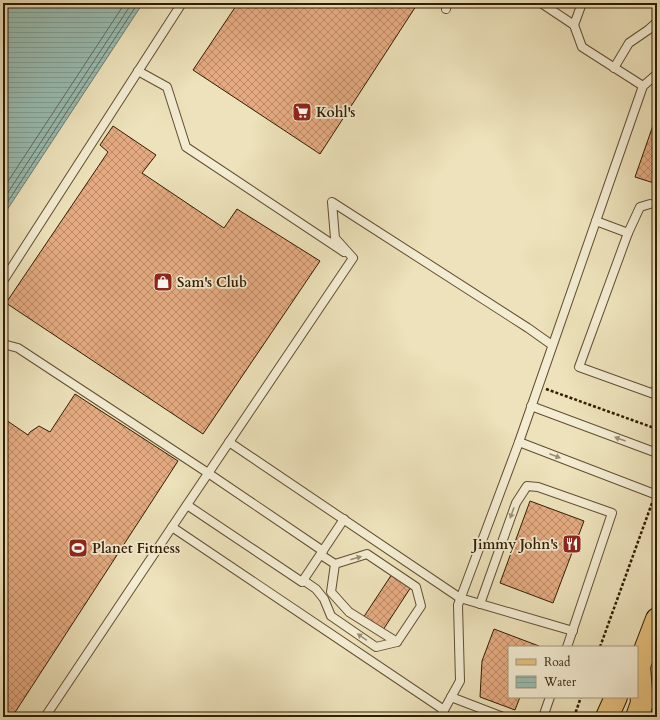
<svg xmlns="http://www.w3.org/2000/svg" width="660" height="720" viewBox="0 0 660 720" font-family="Cardo,serif">
  <defs>
    <pattern id="water-rules" width="6" height="5" patternUnits="userSpaceOnUse"><rect width="6" height="5" fill="#99bdb3"/><path d="M0 2.5h6" fill="none" stroke="#84a298"/></pattern>
    <pattern id="building-cross-hatch" width="8" height="8" patternUnits="userSpaceOnUse"><rect width="8" height="8" fill="#e5aa81"/><path d="M0 0l8 8M0 8l8-8" fill="none" stroke="#ba8a67"/></pattern>
  </defs>
  <rect width="100%" height="100%" fill="#ede2bb"/>
  <filter id="stains"><feTurbulence type="fractalNoise" baseFrequency=".005" numOctaves="4"/><feColorMatrix values="0 0 0 0 .2 0 0 0 0 .09 0 0 0 0 .02 0 0 0 .5 -.17"/></filter>
  <radialGradient id="worn" r=".72"><stop offset=".6" stop-color="#630" stop-opacity="0"/><stop offset="1" stop-color="#630" stop-opacity=".3"/></radialGradient>
  <path fill="url(#water-rules)" stroke="#707d6c" d="M3 3H143L3 216Z"/>
  <g fill="none" stroke-linecap="round" stroke-linejoin="round">
    <g stroke="#666c5a" stroke-width="1">
      <path d="M3 189 125 3"/>
      <path d="M3 200 132 3"/>
      <path d="M3 209 138 3"/>
    </g>
  </g>
  <g fill="url(#building-cross-hatch)" stroke="#321c01">
    <path d="M238 3H418L320 154 193 70Z"/>
    <path d="M657 114V184L635 177Z"/>
    <path d="M113 126 156 155 142 173 224 228 237 209 320 261 203 434 6 303 108 152 100 145Z"/>
    <path d="M75 394 178 461 12 717H3V418L28 435 30 432 39 426 50 432Z"/>
    <path d="M530 501 584 521 553 603 500 583Z"/>
    <path d="M392 574 411 587 383 630 363 618Z"/>
    <path d="M494 629 539 646V647H509V697H520L515 710 480 697 482 661Z"/>
  </g>
  <g fill="none" stroke-linecap="round" stroke-linejoin="round">
    <g stroke="#614e30" stroke-width="10">
      <g id="lane">
        <path d="M541 3 574 25 582 47 643 86"/>
        <path d="M446 9 447 3"/>
        <path d="M574 25 582 3"/>
        <path d="M614 68 629 43 648 30 657 22"/>
        <path d="M138 71 167 87 186 147 344 252"/>
        <path d="M596 221 628 233 640 207 650 204"/>
        <path d="M628 233 579 367 654 394 657 387"/>
        <path d="M3 281 182 3"/>
        <path d="M3 344 18 348 208 473 323 551"/>
        <path d="M531 406 657 453"/>
        <path d="M229 442 460 598 573 631"/>
        <path d="M519 442 657 495"/>
        <path d="M187 505 302 582 344 519"/>
        <path d="M172 527 353 258 335 238 332 202 528 328 552 345"/>
        <path d="M335 564 331 592 349 612 397 642"/>
        <path d="M303 580 316 589 324 599 331 616 376 647 397 642 421 606 416 587 367 554 335 564 321 555"/>
        <path d="M480 604 516 503 527 486 538 487 612 513 567 647"/>
        <path d="M451 697 503 717"/>
        <path d="M444 710 460 681 458 605 519 442 643 86 657 74"/>
        <path d="M45 717 172 527 444 710 440 717"/>
        <path d="M543 717 550 697"/>
      </g>
    </g>
    <g stroke="#321c01" stroke-width="24">
      <g id="primary">
        <path d="M637 669 639 666 657 619"/>
        <path d="M607 717 616 697"/>
        <path d="M637 717 642 703 639 666"/>
      </g>
    </g>
    <g stroke="#321c01" stroke-width="2.5" stroke-dasharray="3 2" stroke-linecap="butt">
      <path d="M546 389 657 429"/>
      <path d="M600 647 652 503"/>
      <path d="M574 717 581 697"/>
    </g>
    <use href="#lane" stroke="#f3ecd3" stroke-width="8"/>
    <use href="#primary" stroke="#e6c17e" stroke-width="22"/>
  </g>
  <defs><path id="oneway-solid" d="M-6-.8H1V-3.2L6.5 0L1 3.2V.8H-6Z"/></defs>
  <g fill="#9c8e74">
    <use href="#oneway-solid" transform="translate(620 439) rotate(-160)"/>
    <use href="#oneway-solid" transform="translate(555 456) rotate(21)"/>
    <use href="#oneway-solid" transform="translate(512 513) rotate(110)"/>
    <use href="#oneway-solid" transform="translate(356 558) rotate(-16)"/>
    <use href="#oneway-solid" transform="translate(362 637) rotate(-145)"/>
  </g>
  <defs>
    <g id="supermarket-square" transform="scale(1)"><rect x="-9" y="-9" width="18" height="18" rx="4" fill="#8f2418" stroke="#f3ecd3"/><path d="M-6-5.5h2.5l.6 2H6L4.5 2H-2.5L-4.4-4H-6ZM-1.5 3.2a1.3 1.3 0 1 0 .1 0ZM3 3.2a1.3 1.3 0 1 0 .1 0Z" fill="#fff"/></g>
    <g id="shop-square" transform="scale(1)"><rect x="-9" y="-9" width="18" height="18" rx="4" fill="#8f2418" stroke="#f3ecd3"/><path d="M-5-2.5h2.3a2.7 3.5 0 0 1 5.4 0H5L5.5 6h-11ZM-1.5-2.5h3a1.5 2.3 0 0 0-3 0Z" fill="#fff"/></g>
    <g id="restaurant-square" transform="scale(1)"><rect x="-9" y="-9" width="18" height="18" rx="4" fill="#8f2418" stroke="#f3ecd3"/><path d="M-5-6h1v4h1v-4h1v4h1v-4h1v5L-1.5 .5V6h-2V.5L-5-1ZM5-6V6H3V1.5H1.5Q1.5-4 5-6Z" fill="#fff"/></g>
    <g id="stadium-square" transform="scale(1)"><rect x="-9" y="-9" width="18" height="18" rx="4" fill="#8f2418" stroke="#f3ecd3"/><path d="M0-5a6.5 5 0 1 0 0 10a6.5 5 0 1 0 0-10ZM-3.5-1.8h7v3.6h-7Z" fill="#fff"/></g>
  </defs>
  <g fill-rule="evenodd">
    <use href="#supermarket-square" x="302" y="112"/>
    <use href="#shop-square" x="163" y="282"/>
    <use href="#restaurant-square" x="572" y="544"/>
    <use href="#stadium-square" x="78" y="548"/>
  </g>
  <g text-anchor="middle" stroke-width="3.5" stroke-linejoin="round" paint-order="stroke">
    <g font-size="14" font-weight="bold" fill="#321c01" stroke="#f3ecd3" text-anchor="start">
      <text x="316" y="117">Kohl's</text>
      <text x="177" y="287">Sam's Club</text>
      <text x="558" y="549" text-anchor="end">Jimmy John's</text>
      <text x="92" y="553">Planet Fitness</text>
    </g>
  </g>
  <rect width="660" height="720" fill="none" stroke="#ede2bb" stroke-width="16"/>
  <rect x="4" y="4" width="652" height="712" fill="none" stroke="#321c01" stroke-width="2"/>
  <rect x="8" y="8" width="644" height="704" fill="none" stroke="#321c01"/>
  <rect x="508" y="646" width="130" height="52" fill="#f3ecd3" stroke="#a6997f"/>
  <rect x="516" y="659" width="20" height="6" fill="#e6c17e" stroke="#a6997f"/>
  <text x="544" y="666" font-size="12" fill="#321c01">Road</text>
  <rect x="516" y="676" width="20" height="12" fill="url(#water-rules)" stroke="#a6997f"/>
  <text x="544" y="686" font-size="12" fill="#321c01">Water</text>
  <rect width="100%" height="100%" filter="url(#stains)"/>
  <rect width="100%" height="100%" fill="url(#worn)"/>
</svg>
